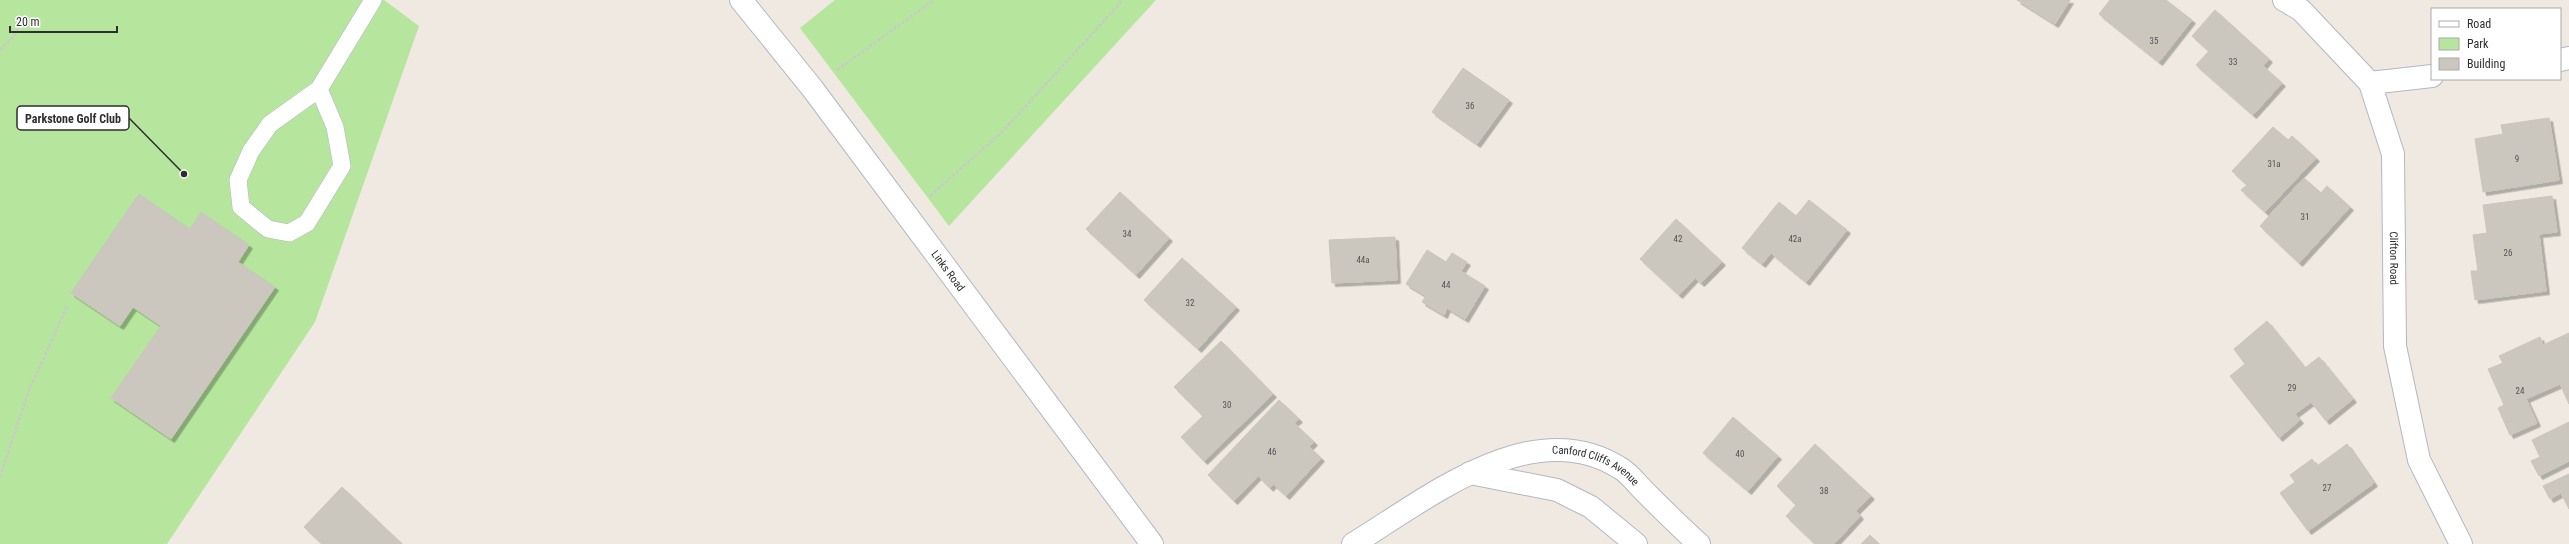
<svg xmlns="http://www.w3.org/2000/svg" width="2569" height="544" viewBox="0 0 2569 544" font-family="'Roboto Condensed',sans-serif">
  <defs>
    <filter id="shadow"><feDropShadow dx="3.5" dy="3.5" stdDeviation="0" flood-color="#0004"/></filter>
  </defs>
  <rect width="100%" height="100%" fill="#efe9e1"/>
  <g fill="#b6e59e">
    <path d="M0 0H384L419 26 315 322 167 544H0Z"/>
    <path d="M835 0H1156L949 226 800 28Z"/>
  </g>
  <g fill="#cbc7bf" stroke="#cbc5ba" filter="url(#shadow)">
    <path d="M2017 0H2070L2055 24Z"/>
    <path d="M2110 0H2166L2192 20 2159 62 2099 14Z"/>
    <path d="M2215 10 2269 59 2263 66 2282 83 2253 115 2196 65 2209 51 2192 36Z"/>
    <path d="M1463 68 1509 100 1477 144 1432 112Z"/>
    <path d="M2549 118 2559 180 2483 192 2475 139 2503 134 2501 125Z"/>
    <path d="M2273 127 2288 140 2292 136 2316 158 2265 212 2241 190 2247 185 2232 171Z"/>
    <path d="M2304 178 2321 193 2327 186 2350 207 2299 263 2260 226Z"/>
    <path d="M1120 192 1169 238 1136 275 1086 229Z"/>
    <path d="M139 194 190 229 201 212 249 245 238 262 275 287 171 439 111 398 161 326 133 307 120 326 71 293Z"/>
    <path d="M2552 196 2557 232 2539 234 2546 291 2475 300 2471 271H2478L2473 235 2487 233 2483 205Z"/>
    <path d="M1809 200 1847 230 1806 282 1771 253 1762 264 1742 248 1779 202 1796 216Z"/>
    <path d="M1676 219 1722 262 1701 283 1695 278 1679 295 1640 259Z"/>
    <path d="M1395 237 1397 280 1332 283 1329 240Z"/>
    <path d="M1427 250 1446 262 1452 253 1467 262 1461 271 1485 286 1465 319 1447 308 1444 315 1422 302 1426 296 1406 284Z"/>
    <path d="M1182 258 1236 307 1198 349 1144 300Z"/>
    <path d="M2267 321 2305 368 2319 357 2353 399 2326 421 2311 402 2295 414 2300 420 2279 438 2230 376 2245 364 2234 349Z"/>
    <path d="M2569 333V404L2560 384 2526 399 2537 423 2510 435 2498 408 2504 405 2488 369 2503 363 2499 356 2540 337 2543 345Z"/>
    <path d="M1221 341 1273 394 1204 461 1181 437 1203 416 1174 387Z"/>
    <path d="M1279 400 1299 419 1294 423 1314 442 1309 447 1321 458 1286 496 1273 484 1270 488 1258 476 1234 501 1208 475Z"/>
    <path d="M1733 417 1778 456 1748 491 1703 453Z"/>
    <path d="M2569 422V461L2539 476 2531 461 2540 457 2532 440Z"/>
    <path d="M1815 444 1871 496 1856 511 1860 516 1834 544H1815L1786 516 1796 505 1777 486Z"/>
    <path d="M2347 444 2374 483 2308 531 2280 493 2295 482 2290 475 2312 459 2317 466Z"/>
    <path d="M2569 474V509L2561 493 2550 499 2543 486Z"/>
    <path d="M342 487 402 544H322L304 527Z"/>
    <path d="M1870 535 1879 544H1861Z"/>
  </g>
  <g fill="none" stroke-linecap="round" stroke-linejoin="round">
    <g stroke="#b4b7c1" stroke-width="18">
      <path id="service" d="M319 89 335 127 342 166 307 223 289 233 268 229 241 207 238 180 251 151 270 124 319 89 373 0"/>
    </g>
    <g stroke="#b4b7c1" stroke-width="24">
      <g id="minor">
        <path id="s1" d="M741 0 812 88 1152 544"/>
        <path id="s2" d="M2284 0 2301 10 2370 83 2393 154 2395 346 2419 460 2461 544"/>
        <path d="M2560 60 2569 58"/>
        <path d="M2370 83 2432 76"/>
        <path d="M1470 473 1557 490 1591 507 1636 544"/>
        <path id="s3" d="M1353 544C1427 499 1532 412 1620 468 1629 473 1637 484 1644 491 1662 509 1680 527 1699 544"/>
      </g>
    </g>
    <g stroke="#c9c9c9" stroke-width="2.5" stroke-dasharray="3 2" stroke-linecap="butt">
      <path d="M0 50 15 35 20 22"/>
      <path d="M837 70 934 0"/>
      <path d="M930 196 1003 131 1123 0"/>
      <path d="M0 477 29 390 67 307"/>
    </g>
    <use href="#service" stroke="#fff" stroke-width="17"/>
    <use href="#minor" stroke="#fff" stroke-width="22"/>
  </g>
  <g text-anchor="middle" stroke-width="3.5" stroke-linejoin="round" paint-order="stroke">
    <g font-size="9" fill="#555452">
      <text x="2154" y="44">35</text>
      <text x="2233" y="65">33</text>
      <text x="1470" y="109">36</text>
      <text x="2517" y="162">9</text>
      <text x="2274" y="167">31a</text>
      <text x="2305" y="220">31</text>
      <text x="1127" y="237">34</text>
      <text x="1678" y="242">42</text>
      <text x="1795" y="242">42a</text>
      <text x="2508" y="256">26</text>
      <text x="1363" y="263">44a</text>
      <text x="1446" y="288">44</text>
      <text x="1190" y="306">32</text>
      <text x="2292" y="391">29</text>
      <text x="2520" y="394">24</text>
      <text x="1227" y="408">30</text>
      <text x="1272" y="455">46</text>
      <text x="1740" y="457">40</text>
      <text x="2327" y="491">27</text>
      <text x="1824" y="494">38</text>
    </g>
    <g font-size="11" fill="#2e2e2e" stroke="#fff">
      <text dy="4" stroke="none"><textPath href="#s2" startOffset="299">Clifton Road</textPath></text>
      <text dy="4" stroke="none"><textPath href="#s1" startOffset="341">Links Road</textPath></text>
      <text dy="4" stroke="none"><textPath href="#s3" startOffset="270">Canford Cliffs Avenue</textPath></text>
    </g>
  </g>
  <path fill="none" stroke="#2e2e2e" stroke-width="1.5" d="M184 174L129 118"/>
  <circle fill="#2e2e2e" stroke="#fff" stroke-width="1.5" cx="184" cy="174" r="4"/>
  <rect fill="#fff" stroke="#2e2e2e" stroke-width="1.5" x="17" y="106" width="112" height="24" rx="4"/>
  <g font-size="12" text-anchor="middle" font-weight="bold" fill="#2e2e2e">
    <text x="73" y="123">Parkstone Golf Club</text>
  </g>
  <rect x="2431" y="8" width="130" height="72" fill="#ffffff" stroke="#ababab"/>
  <rect x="2439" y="21" width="20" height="6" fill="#ffffff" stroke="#ababab"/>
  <text x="2467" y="28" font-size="12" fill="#2e2e2e">Road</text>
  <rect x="2439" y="38" width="20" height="12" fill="#b6e59e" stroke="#ababab"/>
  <text x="2467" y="48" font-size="12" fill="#2e2e2e">Park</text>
  <rect x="2439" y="58" width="20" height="12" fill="#cbc7bf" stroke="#ababab"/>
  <text x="2467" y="68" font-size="12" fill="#2e2e2e">Building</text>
  <path d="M10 26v6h107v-6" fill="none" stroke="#2e2e2e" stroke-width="2"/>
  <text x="16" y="26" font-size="12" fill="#2e2e2e" stroke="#ffffff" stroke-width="3" paint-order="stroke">20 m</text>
</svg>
